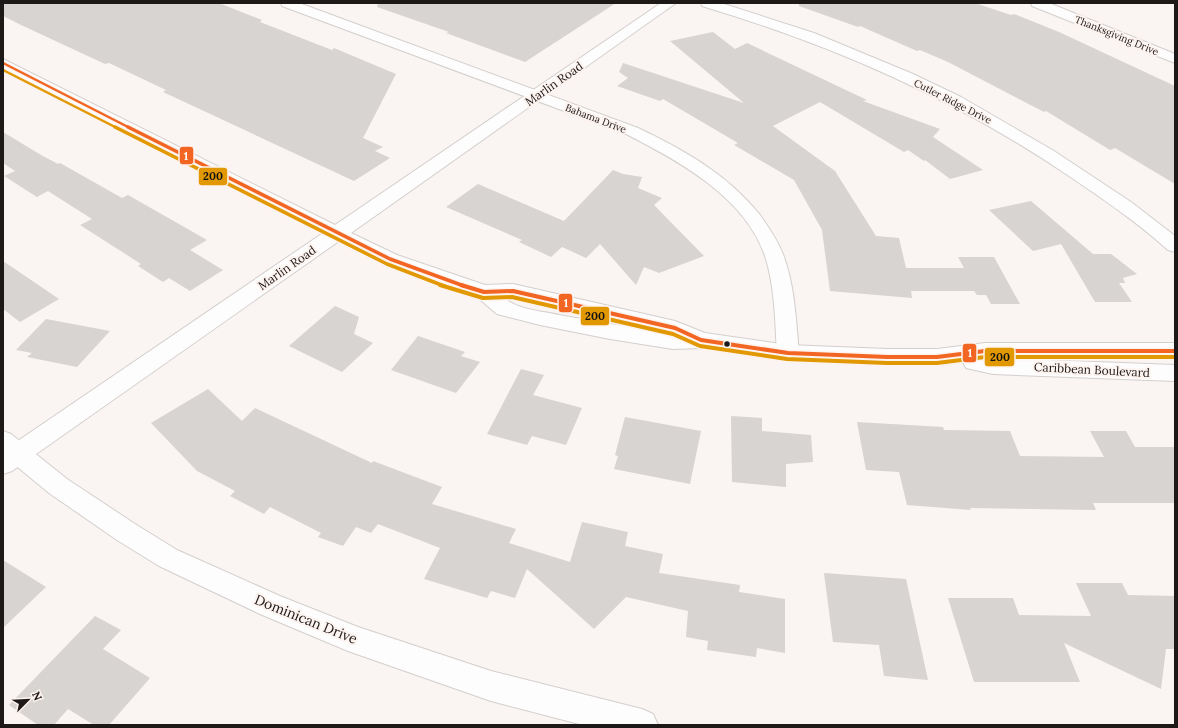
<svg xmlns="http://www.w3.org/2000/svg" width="1178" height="728" viewBox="0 0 1178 728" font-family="Lora,serif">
  <rect width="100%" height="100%" fill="#faf4f2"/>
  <g fill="#d8d4d2">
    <path d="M3 3H219L262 20 260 22 332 50 334 48 396 74 363 138 383 147 375 151 390 158 354 181 163 92 166 90 109 63 105 64 21 25 3 16Z"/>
    <path d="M378 3H616L525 62 446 33 449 32 377 7Z"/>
    <path d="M799 3H975L1011 15 1014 14 1059 32 1175 86V184L1115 148 1110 150 1046 111 1044 112 948 62 920 50 917 51 860 26 858 27 799 6Z"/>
    <path d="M713 32 735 49 747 43 867 100 863 101 940 129 933 137 983 170 950 179 925 160 924 161 908 150 904 152 820 102 773 126 835 171 876 236 899 238 906 268H964L958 257H994L1020 304H991L986 295H977L974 291H911L912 298 830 291 822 230 794 180 734 145 738 143 663 99 660 101 617 86 628 78 619 72 623 63 744 103 670 41Z"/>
    <path d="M3 132 41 155 58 164 60 163 122 198 128 195 207 240 190 250 223 270 190 291 169 278 163 282 138 266 141 264 80 225 92 219 48 191 37 197 4 176 15 171 3 163Z"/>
    <path d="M613 170 623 174 642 177 638 188 662 198 654 205 704 256 659 273 644 267 636 285 600 244 586 258 562 247 551 257 519 242 522 240 446 207 478 184 564 221Z"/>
    <path d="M1031 201 1093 254H1111L1137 274 1123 278 1125 283H1119L1132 302H1095L1061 244 1033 251 989 210Z"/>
    <path d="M3 261 59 299 20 322 3 309Z"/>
    <path d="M335 306 359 317 354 334 373 343 342 372 289 346Z"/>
    <path d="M46 319 110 331 77 367 27 357 32 353 16 350Z"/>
    <path d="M418 336 465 352 461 356 480 362 456 393 391 370Z"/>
    <path d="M521 369 544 375 533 395 582 408 566 445 532 436 527 445 487 434Z"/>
    <path d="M208 389 242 421 255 408 372 463 373 461 442 487 432 504 516 529 509 543 570 562 582 522 628 532 625 546 663 554 659 573 740 585 739 592 785 599V653L757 648 756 657 707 650 708 641 686 637 688 611 626 597 594 629 527 569 515 598 491 591 487 598 424 579 440 548 378 524 371 533 356 527 343 546 318 537 321 533 270 507 264 514 230 496 235 491 197 471 151 423Z"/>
    <path d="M731 416 762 418V431L811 435 813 462 786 464V487L732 482Z"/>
    <path d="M625 417 701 431 690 484 614 469 618 456 615 455Z"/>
    <path d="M857 422 943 427 944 430 1010 431 1020 456 1104 457 1090 431H1126L1135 447H1175V503H1093L1096 510 970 508 971 510 907 505 899 472 866 470Z"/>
    <path d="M3 560 46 587 3 628Z"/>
    <path d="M824 573 906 579 928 680 884 676 879 645 833 642Z"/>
    <path d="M1076 583H1122L1128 595 1175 596V649H1166L1161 689 1064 643 1080 682H974L948 598H1013L1019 615 1091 616Z"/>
    <path d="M95 616 121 630 103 649 150 678 109 725H94L68 709 54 725H38L9 705Z"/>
  </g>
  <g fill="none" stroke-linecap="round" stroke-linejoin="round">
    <g stroke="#d3cfcd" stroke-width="2">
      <g id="minor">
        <path d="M281 3H299L638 128C684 150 727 174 760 215 769 228 779 242 784 257 795 287 796 322 799 353L796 359 788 361 780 359 777 353C775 321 775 287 765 256 745 197 679 161 626 134L282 6Z"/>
        <path d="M701 3H721L814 33 913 74 961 97 1054 151 1131 202 1175 236V252L1168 250C1137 222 1103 199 1069 176 954 98 835 46 702 6Z"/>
        <path d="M1031 3H1049L1175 54V63L1032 6Z"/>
        <path d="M3 431 11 434 67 479 135 524 177 550 280 596 358 627 491 671 642 709 653 714 658 725H583L491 701 348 651 260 614 159 566 117 540 49 493 3 455Z"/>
      </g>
    </g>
    <g stroke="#d3cfcd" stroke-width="2">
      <path id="tertiary" d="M661 3H676L351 233 397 255 485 285 513 284 675 321 705 333 788 345 887 349H937L985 343H1175V359H1013L1175 365V381L993 374 966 368 963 362 937 365H887L788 361 701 348 673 349 610 339 540 325 497 314 477 297 436 284 383 263 339 241 12 471 3 474V451L323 233 3 69V59L335 225ZM504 298H513L656 331C623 326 591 321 559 315 542 311 518 310 504 298Z"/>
    </g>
    <use href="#minor" fill="#fefdfd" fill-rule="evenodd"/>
    <use href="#tertiary" fill="#fefdfd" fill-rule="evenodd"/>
    <g stroke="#fdf3ef" stroke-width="4.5">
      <path id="bus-1-far2" d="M3 63 130 128"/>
    </g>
    <g stroke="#fdf3ef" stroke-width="6">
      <path id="bus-1-far1" d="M128 127 390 259 464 286"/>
    </g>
    <g stroke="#fdf3ef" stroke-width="7">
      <path id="bus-1" d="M461 285 484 292 513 291 675 328 701 340 788 353 887 357H937L985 351H1175"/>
    </g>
    <g stroke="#fdf3ef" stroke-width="4.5">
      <path id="bus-2-far2" d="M3 70 117 128"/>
    </g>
    <g stroke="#fdf3ef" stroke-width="6">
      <path id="bus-2-far1" d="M115 127 387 264 444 286"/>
    </g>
    <g stroke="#fdf3ef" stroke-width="7">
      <path id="bus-2" d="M440 285 483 298 512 297 673 334 700 346 787 359 887 363H937L985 357H1175"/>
    </g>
    <use href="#bus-1-far2" stroke="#f26522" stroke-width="2.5"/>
    <use href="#bus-1-far1" stroke="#f26522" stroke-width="3.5"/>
    <use href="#bus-1" stroke="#f26522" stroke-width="4"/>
    <use href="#bus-2-far2" stroke="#e19802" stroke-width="2.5"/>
    <use href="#bus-2-far1" stroke="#e19802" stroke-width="3.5"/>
    <use href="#bus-2" stroke="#e19802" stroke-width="4"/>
  </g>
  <circle fill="#1d1918" stroke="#fdf3ef" stroke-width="1.5" cx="727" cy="344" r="3.5"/>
  <g text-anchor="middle" stroke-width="4" stroke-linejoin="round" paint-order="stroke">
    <g font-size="10" fill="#1d1918" stroke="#fdf3ef">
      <text transform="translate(1117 35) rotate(22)" y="4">Thanksgiving Drive</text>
      <text transform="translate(953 101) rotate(27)" y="4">Cutler Ridge Drive</text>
      <text transform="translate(596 118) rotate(21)" y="4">Bahama Drive</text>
    </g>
    <g font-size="12" fill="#1d1918" stroke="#fdf3ef">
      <text transform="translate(554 84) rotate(-35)" y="4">Marlin Road</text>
      <text transform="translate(287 268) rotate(-35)" y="4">Marlin Road</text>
      <text transform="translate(1092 370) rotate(3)" y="4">Caribbean Boulevard</text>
    </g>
    <g font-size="14" fill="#1d1918" stroke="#fdf3ef">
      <text transform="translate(306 619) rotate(22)" y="5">Dominican Drive</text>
    </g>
  </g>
  <g stroke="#fdf3ef" stroke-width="1.5">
    <rect x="179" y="146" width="15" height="19" rx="4" fill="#f26522"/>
    <rect x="198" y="167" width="30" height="19" rx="4" fill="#e19802"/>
    <rect x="558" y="293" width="15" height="20" rx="4" fill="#f26522"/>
    <rect x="580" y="306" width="30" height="20" rx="4" fill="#e19802"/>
    <rect x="962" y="343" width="15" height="20" rx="4" fill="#f26522"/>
    <rect x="984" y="347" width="31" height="20" rx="4" fill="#e19802"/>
  </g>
  <g font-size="11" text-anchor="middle" font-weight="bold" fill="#fff">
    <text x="186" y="160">1</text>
    <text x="566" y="307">1</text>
    <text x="970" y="357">1</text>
  </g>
  <g font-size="11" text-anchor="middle" font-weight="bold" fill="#111">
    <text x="213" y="180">200</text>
    <text x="595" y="320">200</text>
    <text x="1000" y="361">200</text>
  </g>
  <rect width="1178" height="728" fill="none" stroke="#1d1918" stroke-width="8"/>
  <g transform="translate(28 700) rotate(66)" stroke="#fdf3ef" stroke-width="3" paint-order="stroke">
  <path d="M0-3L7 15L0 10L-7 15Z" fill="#1d1918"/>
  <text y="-6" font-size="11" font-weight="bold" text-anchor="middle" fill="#1d1918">N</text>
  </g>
</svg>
